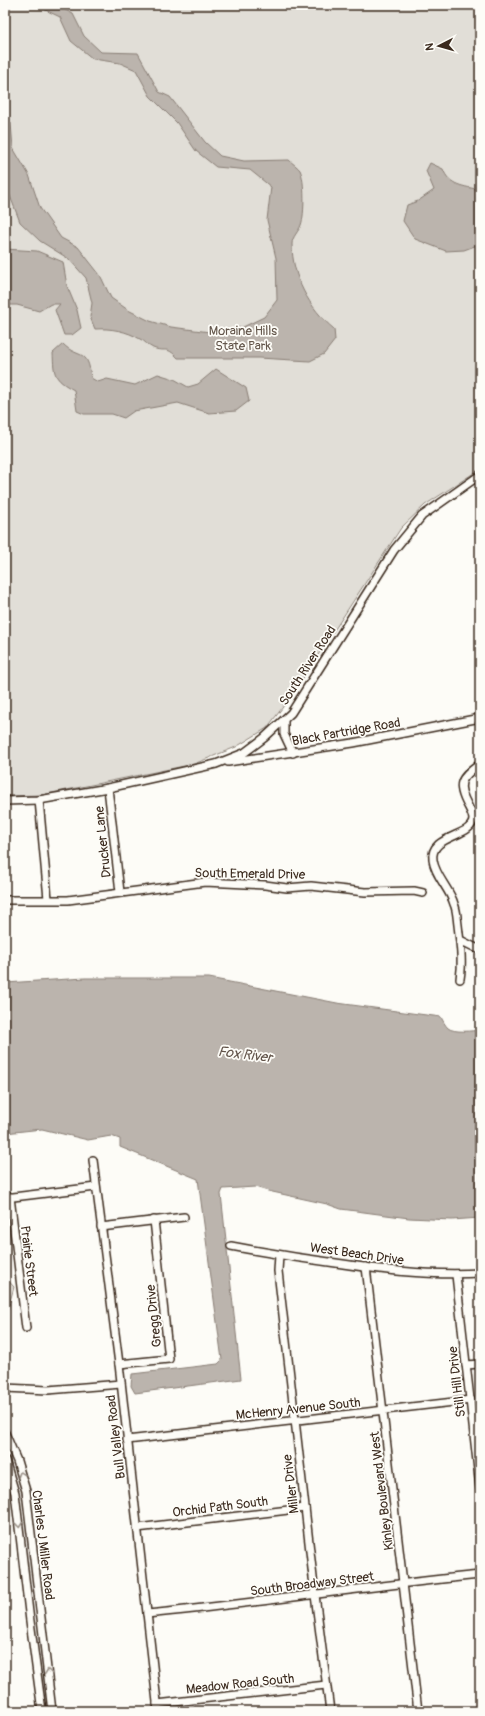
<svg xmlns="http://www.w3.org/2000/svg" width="485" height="1716" viewBox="0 0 485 1716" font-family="Pangolin,sans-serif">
  <rect width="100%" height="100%" fill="#fdfcf7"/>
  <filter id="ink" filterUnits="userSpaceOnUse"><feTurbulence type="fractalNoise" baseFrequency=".025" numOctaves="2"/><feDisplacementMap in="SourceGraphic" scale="8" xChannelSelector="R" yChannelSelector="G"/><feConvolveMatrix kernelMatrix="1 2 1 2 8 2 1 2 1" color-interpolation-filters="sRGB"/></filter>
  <g filter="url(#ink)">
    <g fill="#e1ded7" stroke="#8e847a">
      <path d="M5 5H480V469L425 505 401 528 292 695 267 728 236 747 194 764 42 795 5 796Z"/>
      <path d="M5 1277 14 1287 5 1319Z"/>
    </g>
    <g fill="#bbb4ad" stroke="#887d74">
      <path d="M35 5H56L73 14 84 36 101 52 138 53 159 92 170 97 205 142 220 156 244 161 289 160C292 163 298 167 300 170 305 180 305 215 301 225 299 231 292 237 292 244 292 277 309 308 334 329L335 340 324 354 310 361 259 358H178C166 345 165 353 153 348 148 346 145 341 140 339 127 331 111 328 95 329L90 317 92 303 86 278 69 259 40 241 20 222 5 183V117L11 123 13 148 29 175 40 208 61 238 78 247 100 275 111 298 128 310 150 321 171 327 210 332 243 327 264 317 277 300 276 258 267 220 271 187 250 170 216 167 196 151 177 123 150 96 136 70 120 63 93 59 71 41 60 17Z"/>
      <path d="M430 163 443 169C449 186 464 186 480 190V244L464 250 446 251 415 239 403 221 407 205 418 201 434 190 426 171Z"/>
      <path d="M5 249 37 251 63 262 67 286 77 310 81 328 72 335H64L55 310 60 304H51L39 311 17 305H5Z"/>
      <path d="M63 344C79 360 88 347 91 378L98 382 107 379 135 385 158 374 174 379 188 387 198 384 216 369 246 388 249 401 236 411 209 413 178 403 134 411 124 418 112 414H84L77 411 74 390C53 379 54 374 53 353Z"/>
      <path d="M85 978H209L337 1003 441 1017C443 1021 445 1025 448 1028 454 1033 473 1031 480 1030V1218L452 1220 409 1218 341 1209 327 1204 268 1191 255 1187 223 1189 221 1194 241 1379 135 1393 131 1386 132 1374 218 1364 222 1360 198 1179 120 1147V1139L111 1136 88 1140 42 1129 5 1133V983Z"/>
    </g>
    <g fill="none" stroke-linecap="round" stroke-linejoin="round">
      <g stroke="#3b2a1e" stroke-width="10">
        <g id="minor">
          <path d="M284 720V734L293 753"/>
          <path d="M228 762 353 743 480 718"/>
          <path d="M108 788 120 892"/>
          <path d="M39 800 48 899"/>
          <path d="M5 801 39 800 108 788 216 764 244 753 264 738 291 713 394 550 422 516 480 475"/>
          <path d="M5 900H68L205 882 265 885 287 888 311 886 365 892 414 891 423 893"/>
          <path d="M460 940 480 950"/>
          <path d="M460 979C463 961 460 943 458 925 457 918 457 910 454 904 450 889 435 876 433 860 429 835 472 837 473 820 473 815 470 810 468 806 456 784 460 778 480 764"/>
          <path d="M93 1160 119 1364 158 1711"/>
          <path d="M10 1197 26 1328"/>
          <path d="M5 1198 96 1187"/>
          <path d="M101 1227 184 1217"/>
          <path d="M231 1246C268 1253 305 1259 343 1264 388 1271 434 1276 480 1273"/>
          <path d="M279 1255 278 1271 315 1595 330 1711"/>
          <path d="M366 1267 418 1711"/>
          <path d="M456 1275 480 1488"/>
          <path d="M119 1364 169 1359 154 1220"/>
          <path d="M466 1365 480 1364"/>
          <path d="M5 1388 48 1390 121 1384"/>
          <path d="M5 1433 17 1461 26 1491 52 1711"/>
          <path d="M127 1440 471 1400"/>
          <path d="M5 1460 15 1493 30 1621 42 1711"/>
          <path d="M137 1528 305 1508"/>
          <path d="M147 1614C258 1603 369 1586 480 1575"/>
          <path d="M157 1704 326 1685"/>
        </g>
      </g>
      <use href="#minor" stroke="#fdfcf7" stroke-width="7"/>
    </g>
    <defs><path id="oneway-chevron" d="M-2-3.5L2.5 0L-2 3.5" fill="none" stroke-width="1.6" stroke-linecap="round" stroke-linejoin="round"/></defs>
    <g stroke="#9c938a">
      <use href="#oneway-chevron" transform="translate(21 1474) rotate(-107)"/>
      <use href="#oneway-chevron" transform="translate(19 1525) rotate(84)"/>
      <use href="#oneway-chevron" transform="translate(48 1672) rotate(-97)"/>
    </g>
  </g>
  <g text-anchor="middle" stroke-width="3.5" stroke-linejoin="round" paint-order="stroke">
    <g font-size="13" fill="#64574c" stroke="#fdfcf7">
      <text x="243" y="335">Moraine Hills<tspan x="243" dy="15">State Park</tspan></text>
    </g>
    <g font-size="13" fill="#3b2a1e" stroke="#fdfcf7">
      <text transform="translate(307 665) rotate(-57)" y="5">South River Road</text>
      <text transform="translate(346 731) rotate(-10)" y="5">Black Partridge Road</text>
      <text transform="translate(102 842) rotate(-96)" y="5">Drucker Lane</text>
      <text transform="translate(250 873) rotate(1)" y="5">South Emerald Drive</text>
      <text transform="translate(357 1253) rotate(8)" y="5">West Beach Drive</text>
      <text transform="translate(30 1261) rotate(83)" y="5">Prairie Street</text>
      <text transform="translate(153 1316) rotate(-96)" y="5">Gregg Drive</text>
      <text transform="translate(456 1382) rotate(-97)" y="5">Still Hill Drive</text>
      <text transform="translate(298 1408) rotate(-6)" y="5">McHenry Avenue South</text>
      <text transform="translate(115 1437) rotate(-97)" y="5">Bull Valley Road</text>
      <text transform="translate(290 1484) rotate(-97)" y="5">Miller Drive</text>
      <text transform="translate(381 1491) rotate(-97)" y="5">Kinley Boulevard West</text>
      <text transform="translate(220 1506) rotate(-7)" y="5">Orchid Path South</text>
      <text transform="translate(44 1545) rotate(83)" y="5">Charles J Miller Road</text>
      <text transform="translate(312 1583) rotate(-7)" y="5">South Broadway Street</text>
      <text transform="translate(240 1683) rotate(-6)" y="5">Meadow Road South</text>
    </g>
    <g font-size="14" font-style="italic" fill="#615349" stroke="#fdfcf7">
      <text transform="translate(245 1054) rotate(7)" y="5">Fox River</text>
    </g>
  </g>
  <rect width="485" height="1716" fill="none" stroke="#fdfcf7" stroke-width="20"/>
  <rect x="10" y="10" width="465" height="1696" fill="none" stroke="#3b2a1e" stroke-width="1.5" filter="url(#ink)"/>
  <g transform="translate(439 46) rotate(264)" stroke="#fdfcf7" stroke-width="3" paint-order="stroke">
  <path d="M0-3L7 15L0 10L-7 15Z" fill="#3b2a1e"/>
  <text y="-6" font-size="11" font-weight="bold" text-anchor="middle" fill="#3b2a1e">N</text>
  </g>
</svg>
